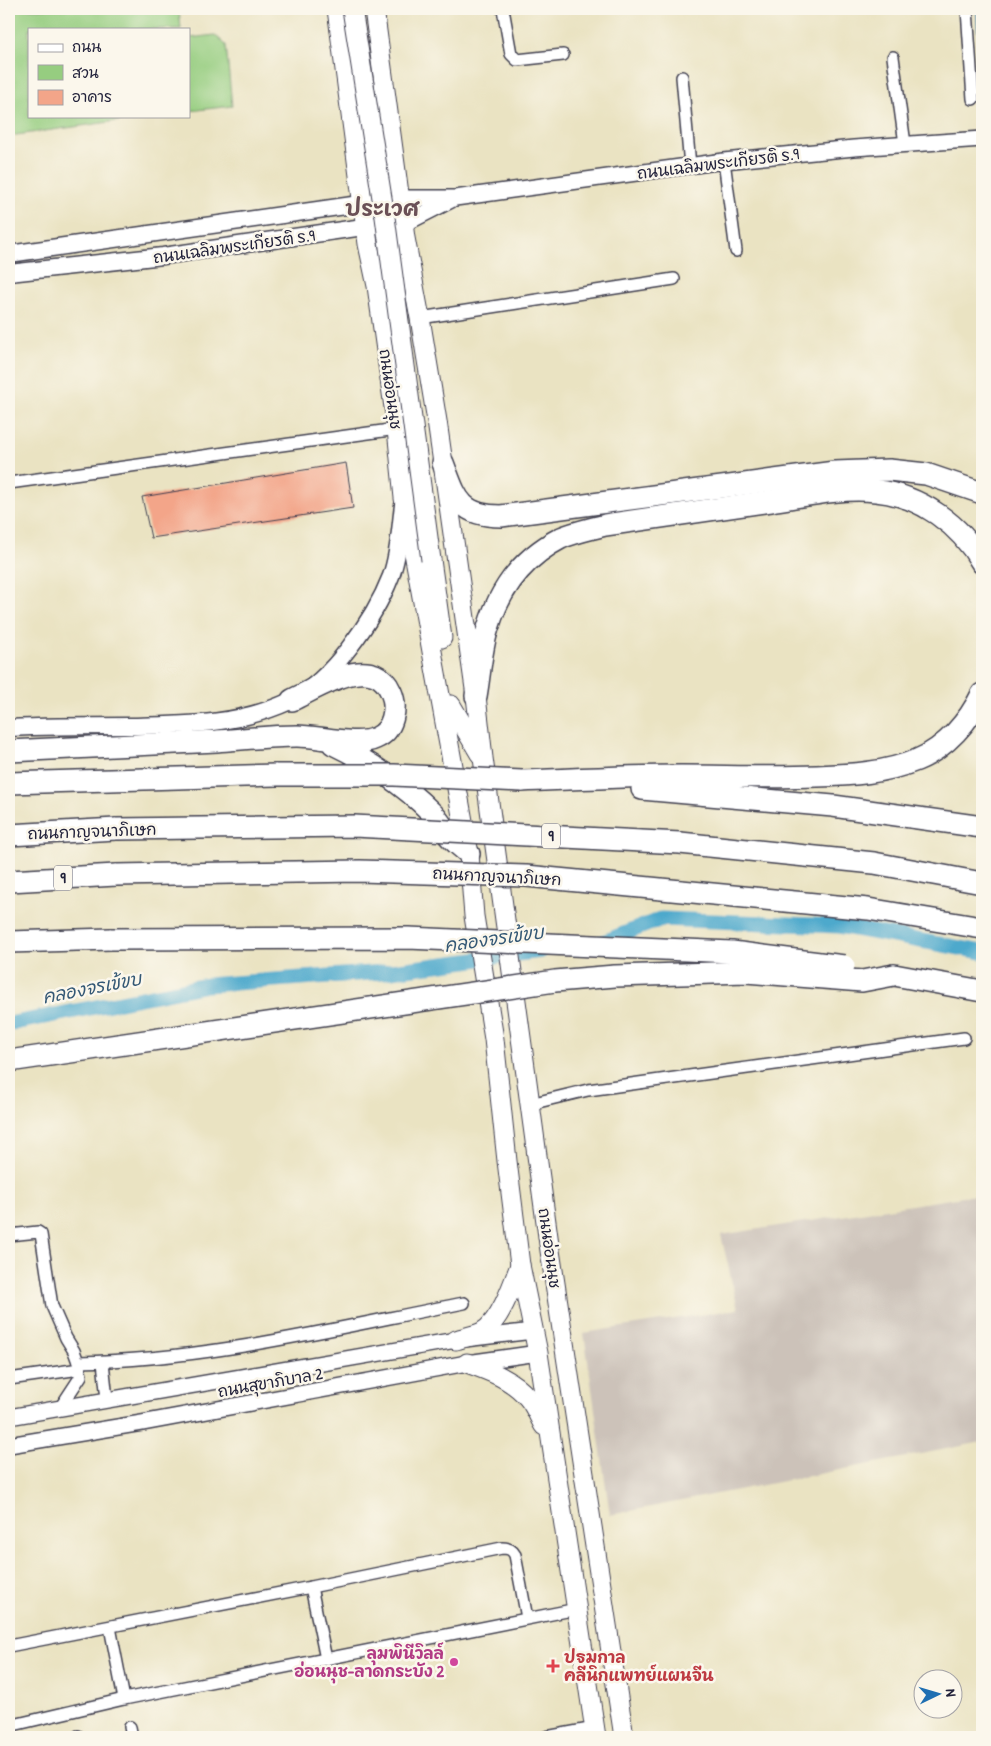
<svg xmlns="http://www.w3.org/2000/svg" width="991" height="1746" viewBox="0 0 991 1746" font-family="'Patrick Hand','Playpen Sans Thai',sans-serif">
  <rect width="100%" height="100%" fill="#fbf7ec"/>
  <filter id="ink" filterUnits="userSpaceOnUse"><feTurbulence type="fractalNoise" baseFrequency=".02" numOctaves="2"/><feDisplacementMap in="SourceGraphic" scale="10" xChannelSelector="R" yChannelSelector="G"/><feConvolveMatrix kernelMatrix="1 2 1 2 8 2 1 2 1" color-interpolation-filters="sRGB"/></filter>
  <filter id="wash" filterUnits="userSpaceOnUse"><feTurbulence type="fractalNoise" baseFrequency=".0096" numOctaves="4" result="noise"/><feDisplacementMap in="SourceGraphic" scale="20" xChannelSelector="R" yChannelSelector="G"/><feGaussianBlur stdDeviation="1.12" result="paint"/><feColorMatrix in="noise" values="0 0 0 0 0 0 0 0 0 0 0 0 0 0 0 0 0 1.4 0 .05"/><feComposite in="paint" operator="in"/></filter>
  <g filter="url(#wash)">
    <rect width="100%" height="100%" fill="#eae3c2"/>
    <path fill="#ccc2b9" d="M982 1194V1442L610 1515 584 1333 738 1309 721 1235Z"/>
    <g fill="#96cd80" stroke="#5c785e">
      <path d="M9 9H179L181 29H29V116H153L9 136Z"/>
      <path d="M215 35 226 45 232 106 189 111V38Z"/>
    </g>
    <path fill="#4ea9cc" stroke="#386684" d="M976 9H982V101Z"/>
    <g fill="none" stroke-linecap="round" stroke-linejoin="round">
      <g stroke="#4ea9cc" stroke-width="15">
        <path d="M601 943 661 919 839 926 982 952"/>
        <path d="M9 1024 207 985 384 972 541 951"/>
      </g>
    </g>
    <g id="blocks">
      <path fill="#f3a589" d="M346 463 353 508 151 538 142 497Z"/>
    </g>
  </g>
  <g filter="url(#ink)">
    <use href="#blocks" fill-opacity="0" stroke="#403f4f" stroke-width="1"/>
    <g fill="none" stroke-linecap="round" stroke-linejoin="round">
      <g stroke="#403f4f" stroke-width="14">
        <g id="minor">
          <path d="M503 9 511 54 517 60 563 55"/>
          <path d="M967 9 973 99"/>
          <path d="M893 57 905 144"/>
          <path d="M682 77 690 166"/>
          <path d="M724 161 736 251"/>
          <path d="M420 318 674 279"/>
          <path d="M9 483 397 429"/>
          <path d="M530 1104 588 1090 964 1038"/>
          <path d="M9 1235 38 1232 41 1234 52 1306 66 1338 74 1351 78 1362 81 1376 60 1408"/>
          <path d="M78 1362C209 1360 336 1328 464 1303"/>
          <path d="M103 1362 107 1399"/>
          <path d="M9 1379 80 1369"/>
          <path d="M311 1587 326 1659"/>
          <path d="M110 1627 124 1699"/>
          <path d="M9 1646 311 1587 502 1548C508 1548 512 1549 515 1555L527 1618"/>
          <path d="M9 1726 124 1699 577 1609"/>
          <path d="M130 1727 132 1737"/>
          <path d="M78 1736V1737"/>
          <path d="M546 1737 595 1728"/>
        </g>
      </g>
      <g stroke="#403f4f" stroke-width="18">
        <g id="tertiary">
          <path d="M400 198H455L724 161 854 148 982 139"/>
          <path d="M403 222 410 221 451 200"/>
          <path d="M9 1417 456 1340 533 1331"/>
          <path d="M9 1445 142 1423 467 1363 538 1353"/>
        </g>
      </g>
      <g stroke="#403f4f" stroke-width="19">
        <g id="secondary">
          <path d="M9 254 395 199"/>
          <path d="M9 273 163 256 398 222"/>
          <path d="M9 728C49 726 90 726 130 726 185 725 239 725 290 701 314 689 333 669 349 648 366 626 381 602 391 576 399 554 400 528 403 505"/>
        </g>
      </g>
      <g stroke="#403f4f" stroke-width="21">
        <g id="primary">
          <path d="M337 9 368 244 377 286 397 429 404 498 469 854 474 916 494 1039 507 1161 520 1265 538 1353 596 1737"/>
          <path d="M374 9 405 238 420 318 437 421 476 696 483 758 549 1244 624 1737"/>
          <path d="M431 560 442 638"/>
          <path d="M451 705 480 754"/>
          <path d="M456 1340C464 1337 474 1336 482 1332 500 1322 513 1284 520 1265"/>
          <path d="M467 1363C490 1371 512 1379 528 1398 535 1406 539 1417 544 1426"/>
        </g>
      </g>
      <g stroke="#403f4f" stroke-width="24">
        <g id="motorway">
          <path d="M443 463C456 497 459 516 501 516L835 472 889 470 926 474 982 493"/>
          <path d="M476 696C480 674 481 649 488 628 500 588 524 557 561 538 575 532 591 529 605 525 660 517 716 509 771 501 805 496 841 487 876 491 920 495 961 525 982 563"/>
          <path d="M333 744C367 760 404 785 431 812 439 819 443 828 449 836 455 843 463 848 469 854"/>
          <path d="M9 751C78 748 148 744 217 741 244 739 271 736 297 736 318 736 358 747 376 738 393 731 398 708 391 692 373 650 318 688 292 700"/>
          <path d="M522 781C575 779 628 776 681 776 726 776 772 778 817 776 851 775 885 773 917 760 946 748 969 721 982 694"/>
          <path d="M9 783 276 775"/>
          <path d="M642 789 833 806 982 827"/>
          <path d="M9 835 116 829"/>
          <path d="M9 881 116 875"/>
          <path d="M9 942 111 939"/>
          <path d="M894 975 982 991"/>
        </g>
      </g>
      <use href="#minor" stroke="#fff" stroke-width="11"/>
      <use href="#tertiary" stroke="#fff" stroke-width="15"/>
      <use href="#secondary" stroke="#fff" stroke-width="16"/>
      <use href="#primary" stroke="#fff" stroke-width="19"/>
      <use href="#motorway" stroke="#fff" stroke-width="21"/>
      <g stroke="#403f4f" stroke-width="21" stroke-linecap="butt">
        <path id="primary-bridge" d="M352 9 385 217 431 560"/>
      </g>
      <g stroke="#403f4f" stroke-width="24" stroke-linecap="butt">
        <g id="motorway-bridge">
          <path d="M276 775H394L522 781"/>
          <path d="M116 829 354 826 680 843 874 863 982 883"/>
          <path d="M116 875 360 871 526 876 868 909 982 928"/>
          <path d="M111 939 408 938 732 952 844 966"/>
          <path d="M9 1061 555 981 615 976 746 972 862 981 894 975"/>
        </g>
      </g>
      <use href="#primary-bridge" stroke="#fff" stroke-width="19"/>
      <use href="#motorway-bridge" stroke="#fff" stroke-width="21"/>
    </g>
  </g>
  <circle fill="#d1479c" stroke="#fbf7ec" stroke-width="2" cx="454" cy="1662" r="5"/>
  <path fill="#e0444e" stroke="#fbf7ec" stroke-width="2" d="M550.5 1658.5h5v5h5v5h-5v5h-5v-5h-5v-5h5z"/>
  <g text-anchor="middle" stroke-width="5" stroke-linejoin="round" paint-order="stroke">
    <g fill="#fbf7ec" stroke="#636270" stroke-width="1">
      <rect x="542" y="823.5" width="18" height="25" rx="4"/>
      <rect x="54" y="865.5" width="18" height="25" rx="4"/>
    </g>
    <g font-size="15" font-weight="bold" fill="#22223b">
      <text x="551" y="841">9</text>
      <text x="63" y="883">9</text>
    </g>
    <g font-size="16" fill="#22223b" stroke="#fbf7ec">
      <text transform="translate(718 163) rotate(-7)" y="6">ถนนเฉลิมพระเกียรติ ร.9</text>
      <text transform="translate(234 246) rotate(-8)" y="6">ถนนเฉลิมพระเกียรติ ร.9</text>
      <text transform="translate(391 389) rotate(82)" y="6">ถนนอ่อนนุช</text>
      <text transform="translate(92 831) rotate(-2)" y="6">ถนนกาญจนาภิเษก</text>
      <text transform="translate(497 876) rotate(3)" y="6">ถนนกาญจนาภิเษก</text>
      <text transform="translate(550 1248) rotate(82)" y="6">ถนนอ่อนนุช</text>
      <text transform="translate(270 1382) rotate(-10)" y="6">ถนนสุขาภิบาล 2</text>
    </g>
    <g font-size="16" font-weight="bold" fill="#b23c85" stroke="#fbf7ec" text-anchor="end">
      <text x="444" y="1659">ลุมพินีวิลล์<tspan x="444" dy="18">อ่อนนุช-ลาดกระบัง 2</tspan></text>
    </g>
    <g font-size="16" font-weight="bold" fill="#be3a42" stroke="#fbf7ec" text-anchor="start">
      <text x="564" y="1663">ปฐมกาล<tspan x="564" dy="18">คลีนิกแพทย์แผนจีน</tspan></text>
    </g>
    <g font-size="18" font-style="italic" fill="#345875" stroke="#fbf7ec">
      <text transform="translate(494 939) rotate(-8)" y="6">คลองจรเข้ขบ</text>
      <text transform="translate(92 988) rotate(-11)" y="6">คลองจรเข้ขบ</text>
    </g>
    <g font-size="21" font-weight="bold" fill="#6b5056" stroke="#fbf7ec">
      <text x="382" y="216">ประเวศ</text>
    </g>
  </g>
  <rect width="991" height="1746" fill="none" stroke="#fbf7ec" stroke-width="30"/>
  <rect x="28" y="28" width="162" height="90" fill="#fbf7ec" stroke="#a4a2a5"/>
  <rect x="38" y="44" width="25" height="8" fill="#ffffff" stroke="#a4a2a5"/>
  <text x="72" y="52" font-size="15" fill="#22223b">ถนน</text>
  <rect x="38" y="65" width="25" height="15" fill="#96cd80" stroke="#a4a2a5"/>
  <text x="72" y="78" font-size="15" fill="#22223b">สวน</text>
  <rect x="38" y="90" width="25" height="15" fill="#f3a589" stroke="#a4a2a5"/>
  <text x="72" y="102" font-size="15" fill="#22223b">อาคาร</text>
  <g transform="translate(938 1694) rotate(85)"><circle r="24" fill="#fbf7ec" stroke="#a4a2a5"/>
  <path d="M0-4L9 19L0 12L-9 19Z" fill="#1f6fb2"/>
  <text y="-8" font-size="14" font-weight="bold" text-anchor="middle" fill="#22223b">N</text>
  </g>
</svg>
